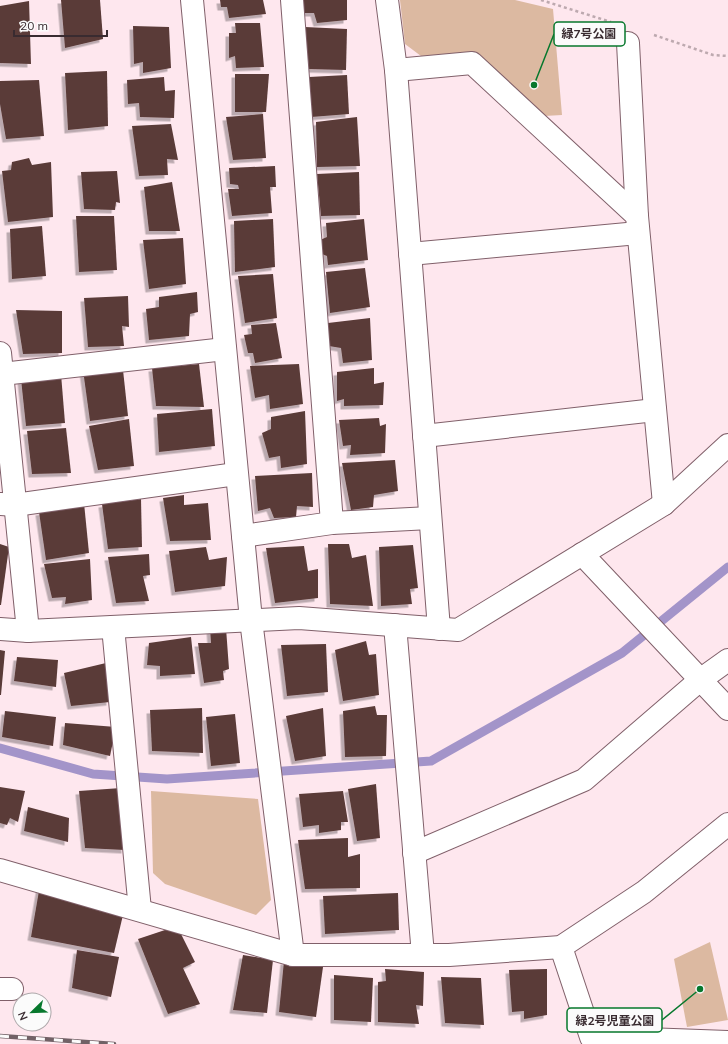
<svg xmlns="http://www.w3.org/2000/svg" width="728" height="1044" viewBox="0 0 728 1044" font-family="Mulish,'Noto Sans JP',sans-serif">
  <defs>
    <filter id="shadow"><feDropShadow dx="-3.5" dy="3.5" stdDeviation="0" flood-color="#0004"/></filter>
  </defs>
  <rect width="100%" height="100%" fill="#fee7ee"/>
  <g fill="#dcb9a1">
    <path d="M400 0H515L553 9 562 115 544 116 473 53 421 56 405 44Z"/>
    <path d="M151 791 258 799 271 900 256 915 165 884 153 873Z"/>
    <path d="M710 942 728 1020 687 1027 674 959Z"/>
  </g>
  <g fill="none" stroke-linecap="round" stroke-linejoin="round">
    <path stroke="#a394c9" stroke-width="9" d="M0 748 93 774 167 779 431 761 622 653 728 567"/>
  </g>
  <g fill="#5a3b38" filter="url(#shadow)">
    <path d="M61 0H100L103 39 65 48Z"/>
    <path d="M220 0H263L266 14 229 18 227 7H221Z"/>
    <path d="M302 0H347V20L317 23 314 13H304Z"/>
    <path d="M29 1 31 64 0 63V6Z"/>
    <path d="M235 23H260L264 67 236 68 235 56 229 58V33H236Z"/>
    <path d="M133 26 169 27 171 68 143 73V62L134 64Z"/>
    <path d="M305 27 347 29 346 70 309 69Z"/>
    <path d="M107 71 108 126 68 130 65 73Z"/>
    <path d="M235 74H269L266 112H235Z"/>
    <path d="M347 75 349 114 311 117 309 77Z"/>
    <path d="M164 77 165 91 175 90 174 118 140 117 139 103 128 104 127 80Z"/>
    <path d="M39 80 44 136 6 139 0 104V81Z"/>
    <path d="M263 114 266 158 233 160 226 117Z"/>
    <path d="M357 117 360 166 317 167 316 122Z"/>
    <path d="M171 124 178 160 167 159 168 175 139 176 132 126Z"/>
    <path d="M29 158 32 165 51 162 53 217 8 222 2 171 11 170 12 162Z"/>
    <path d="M275 166 276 187H270L272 213 232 216 228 189H239L238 185 230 184 229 168Z"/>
    <path d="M117 171 120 203 116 202 115 210 84 209 81 172Z"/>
    <path d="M359 172 360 215 321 216 317 174Z"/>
    <path d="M172 182 180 231H149L144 187Z"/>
    <path d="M76 216H114L117 270 79 272Z"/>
    <path d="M273 219 275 267 235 272 234 221Z"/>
    <path d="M364 219 368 260 328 265 327 256 322 254 320 240 327 237 326 223Z"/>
    <path d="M42 226 46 276 12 279 10 229Z"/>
    <path d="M183 238 186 284 149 289 143 240Z"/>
    <path d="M365 268 370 307 330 313 326 272Z"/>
    <path d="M273 274 277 318 245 323 238 276Z"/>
    <path d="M197 292 198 312 190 314 189 336 149 340 146 309 159 307V297Z"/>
    <path d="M128 296 129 327 122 326 124 346 88 347 84 298Z"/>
    <path d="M16 310 62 311V353L23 354Z"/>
    <path d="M370 318 372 360 343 363 341 348 329 346 328 323Z"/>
    <path d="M276 323 282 358 255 363 253 353H248L244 335 252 334 251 325Z"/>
    <path d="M199 364 204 407 156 406 152 368Z"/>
    <path d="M299 364 303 404 270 409 269 395 255 398 250 366Z"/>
    <path d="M374 368V384L384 382 383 405 344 406V399L337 401V372Z"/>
    <path d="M83 370H123L128 416 90 421Z"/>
    <path d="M61 374 65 423 26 426 21 379Z"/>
    <path d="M212 409 215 446 159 452 157 414Z"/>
    <path d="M305 411 307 464 281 468 280 456 269 458 262 433 271 429V417Z"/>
    <path d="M379 418 380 426 386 424 385 453 350 455 351 445 343 446 339 420Z"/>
    <path d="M129 419 134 466 98 470 89 426Z"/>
    <path d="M66 428 71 473 32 474 27 431Z"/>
    <path d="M395 460 398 491 374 495 373 507 351 510 342 463Z"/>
    <path d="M312 473 313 507 297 506 296 517 274 518 270 508 258 511 255 476Z"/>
    <path d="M184 495V505L208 503 211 540 170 541 163 498Z"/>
    <path d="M141 499 142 547 108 549 102 504Z"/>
    <path d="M84 503 89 553 46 560 39 512Z"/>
    <path d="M0 544 9 547 1 605H0Z"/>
    <path d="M328 544H349L352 558 366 555 373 606 330 604Z"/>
    <path d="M413 545 418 588 410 589 412 604 381 606 379 547Z"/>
    <path d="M304 546 308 571 318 569V598L275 603 266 548Z"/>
    <path d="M206 547 209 560 227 557 225 586 175 592 169 551Z"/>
    <path d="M149 554 150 575 143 576 149 601 116 603 108 557Z"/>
    <path d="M90 559 92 600 65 604 66 597 52 598 44 564Z"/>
    <path d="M210 628H226L229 669 223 671 224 680 204 683 198 643H211Z"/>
    <path d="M191 637 195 674 160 676V666L147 665 149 643Z"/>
    <path d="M366 641 369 655 376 654 379 695 343 701 335 650Z"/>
    <path d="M326 644 328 692 287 696 281 645Z"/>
    <path d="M0 650 5 651 1 695H0Z"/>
    <path d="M17 657 58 660 56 687 14 681Z"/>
    <path d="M106 663 110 702 71 706 64 673Z"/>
    <path d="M375 706 377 715H387L386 756 345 757 343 711Z"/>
    <path d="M202 708 203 753 152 751 150 710Z"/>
    <path d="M323 708 326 756 295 761 286 716Z"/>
    <path d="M5 711 56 717 53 746 2 737Z"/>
    <path d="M235 714 240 763 211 766 206 717Z"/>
    <path d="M65 723 116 727 110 756 63 745Z"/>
    <path d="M376 784 380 838 357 841 348 789Z"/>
    <path d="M0 787 25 791 18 822 10 818 7 825 0 823Z"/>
    <path d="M121 788 125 850 85 848 79 791Z"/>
    <path d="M343 791 348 822H341V830L319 833V825L303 827 299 794Z"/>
    <path d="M28 807 69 818 68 842 24 831Z"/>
    <path d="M348 838V857L360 854V888L305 889 298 840Z"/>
    <path d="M40 885 123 915 114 953 31 937Z"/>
    <path d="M398 893 399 930 325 934 323 896Z"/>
    <path d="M177 926 195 962 183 968 200 1004 168 1014 138 939Z"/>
    <path d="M77 950 119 957 111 997 72 988Z"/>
    <path d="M243 955 273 960 267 1013 233 1010Z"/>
    <path d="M284 961 323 967 316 1017 279 1012Z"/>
    <path d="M385 969 424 972 423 1006 416 1005 419 1024 378 1022V982L386 981Z"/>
    <path d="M547 969V1015L524 1019V1011L512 1012 509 970Z"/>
    <path d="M334 975 373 978 371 1022 334 1020Z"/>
    <path d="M441 977 481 978 484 1025 445 1023Z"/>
  </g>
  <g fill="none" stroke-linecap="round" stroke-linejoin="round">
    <g stroke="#80606a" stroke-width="24">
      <g id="minor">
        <path d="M192 0 251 620 293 955"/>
        <path d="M387 0 396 70 439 629"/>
        <path d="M628 43 637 216"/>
        <path d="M396 70 472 63 637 216 664 504"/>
        <path d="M410 254 638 233"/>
        <path d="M0 353 28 631"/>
        <path d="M2 374 225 349"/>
        <path d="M424 436 655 410"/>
        <path d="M1 504 15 505 236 474"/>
        <path d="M332 523 430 518"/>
        <path d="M243 536 332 523 292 0"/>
        <path d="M582 554 728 709"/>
        <path d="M395 625 423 955"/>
        <path d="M113 627 140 910"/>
        <path d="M0 629 28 631 299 618 458 630 664 504 728 445"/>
        <path d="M414 853 584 780 700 680 728 660"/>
        <path d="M0 870 293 955H449L561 947 644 892 728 824"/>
        <path d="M561 947 591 1037 728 1042"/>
        <path d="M0 989H12"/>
      </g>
    </g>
    <g stroke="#bda9af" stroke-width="2.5" stroke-dasharray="3 3" stroke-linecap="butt">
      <path d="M541 0 611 22"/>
      <path d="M654 35 713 55 728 56"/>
    </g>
    <use href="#minor" stroke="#fff" stroke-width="22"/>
    <g stroke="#716166" stroke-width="4.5">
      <path id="rail" d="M0 1036 114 1044"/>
    </g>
    <use href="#rail" stroke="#fbfbfb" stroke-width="3" stroke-dasharray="9" stroke-linecap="butt"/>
  </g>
  <path fill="none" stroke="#07782d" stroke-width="1.5" d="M534 85L554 34M700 989L662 1020"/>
  <g fill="#07782d" stroke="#fbfbfb" stroke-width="1.5">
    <circle cx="534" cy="85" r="4"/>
    <circle cx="700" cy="989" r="4"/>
  </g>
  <g fill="#fbfbfb" stroke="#07782d" stroke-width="1.5">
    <rect x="554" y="22" width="71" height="24" rx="4"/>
    <rect x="567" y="1008" width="95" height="24" rx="4"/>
  </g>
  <g font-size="12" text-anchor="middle" font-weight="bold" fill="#392b30">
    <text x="589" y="38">緑7号公園</text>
    <text x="615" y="1025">緑2号児童公園</text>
  </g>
  <g transform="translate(32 1012) rotate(247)"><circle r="19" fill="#fbfbfb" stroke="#ada8aa"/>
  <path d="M0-3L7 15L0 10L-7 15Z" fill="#07782d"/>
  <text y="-6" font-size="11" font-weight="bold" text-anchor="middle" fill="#392b30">N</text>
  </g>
  <path d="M14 30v6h93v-6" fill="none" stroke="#392b30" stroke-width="2"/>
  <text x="20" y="30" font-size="12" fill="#392b30" stroke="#fbfbfb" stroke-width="3" paint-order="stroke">20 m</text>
</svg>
